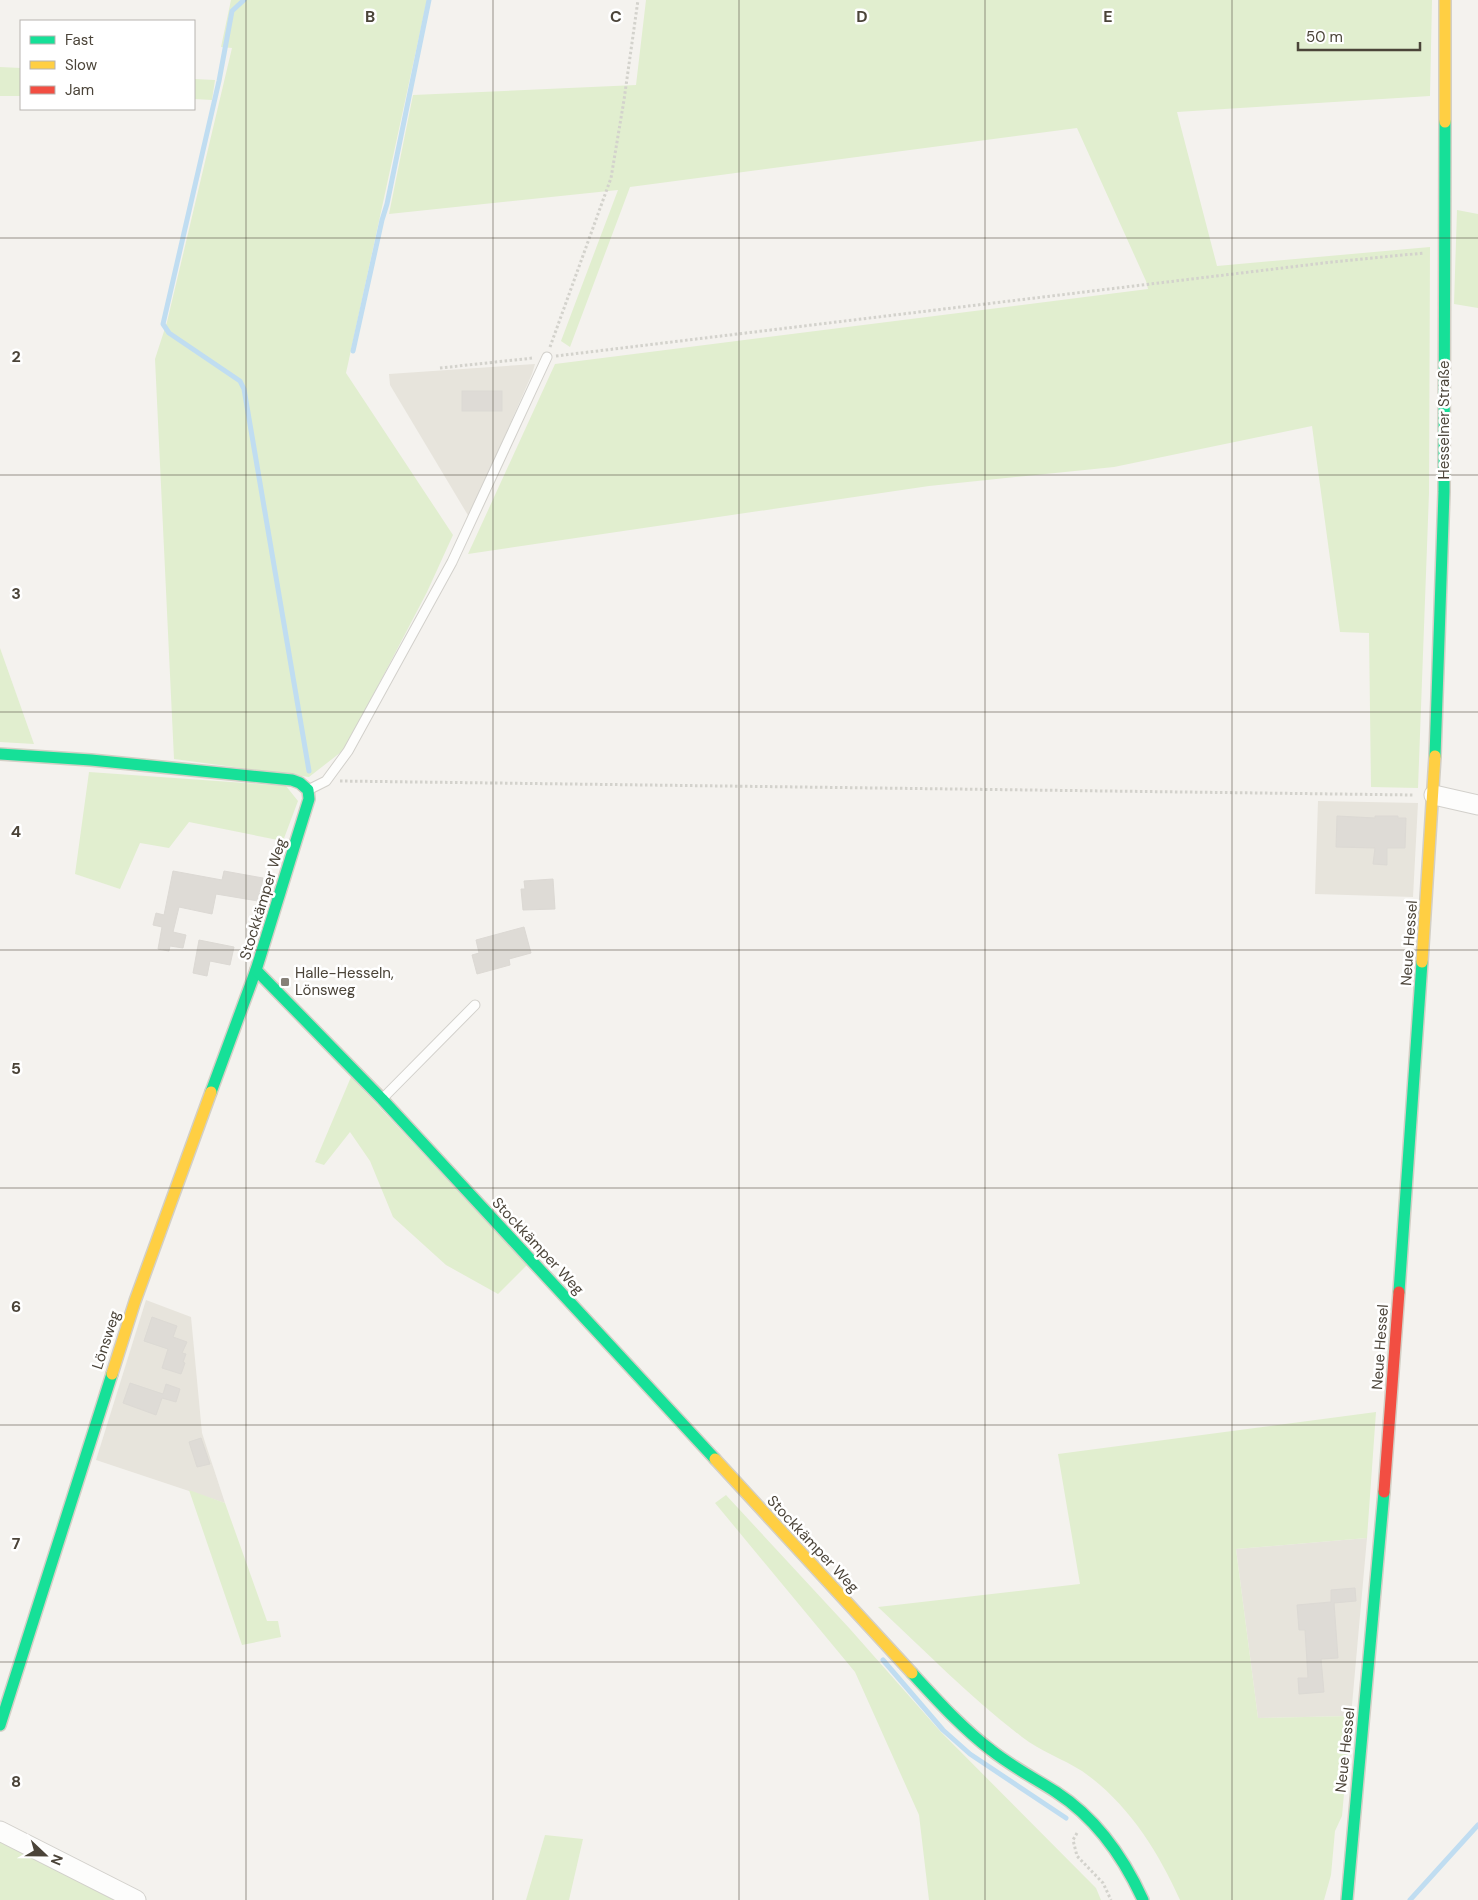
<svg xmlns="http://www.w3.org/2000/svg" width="1478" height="1900" viewBox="0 0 1478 1900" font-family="'DM Sans',sans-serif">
  <rect width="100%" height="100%" fill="#f4f2ee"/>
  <g fill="#e7e4dc">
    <path d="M535 364 532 374 469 517 390 385 389 374Z"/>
    <path d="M1318 801 1418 803 1413 897 1315 894Z"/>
    <path d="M146 1300 191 1317 202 1433 225 1503 96 1460Z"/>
    <path d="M1367 1538 1351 1716 1258 1718 1236 1549Z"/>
  </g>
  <g fill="#e1eecf">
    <path d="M231 0H427L346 373 453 535 427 592 345 749 309 777 174 759 155 359 167 322 232 48 221 47Z"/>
    <path d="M646 0H1432L1430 96 1177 112 1217 266 1430 247 1429 493 1418 788 1371 787 1369 633 1340 632 1312 426 1114 467 929 486 468 554 555 364 1148 289 1146 281 1077 128 630 187 570 347 561 341 618 190 389 214 413 95 636 85Z"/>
    <path d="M0 67 21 68V96H0Z"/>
    <path d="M194 79 215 80 212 100 194 99Z"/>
    <path d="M1457 210 1478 214V308L1454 304Z"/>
    <path d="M0 648 34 744 0 742Z"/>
    <path d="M89 772 286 786 298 801 283 841 189 822 169 848 140 843 120 889 75 874Z"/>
    <path d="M351 1077 527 1265 498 1294 446 1265 393 1217 370 1161 350 1132 324 1165 315 1162Z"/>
    <path d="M1376 1412 1367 1538 1236 1549 1258 1718 1351 1716 1342 1816 1335 1831 1331 1875 1324 1900H1180C1158 1851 1127 1802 1082 1771 1063 1759 1040 1751 1022 1737 971 1698 925 1651 878 1607L1080 1584 1058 1454Z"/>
    <path d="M189 1490 225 1503 267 1621H278L281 1637 242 1645Z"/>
    <path d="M726 1495 850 1629 940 1731 1096 1888 1101 1900H929L919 1815 855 1672 715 1503Z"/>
    <path d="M545 1835 583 1839 569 1900H526Z"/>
    <path d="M0 1837 118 1900H0Z"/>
  </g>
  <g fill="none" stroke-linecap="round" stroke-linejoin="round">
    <g stroke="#c0ddf1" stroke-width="5">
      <path d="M244 0 232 11 219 81 163 324 169 333 240 381 244 389 309 771"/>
      <path d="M353 351 382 220 387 204 429 0"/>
      <path d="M883 1660 943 1730 970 1754 1066 1818"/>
      <path d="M1410 1900 1478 1825"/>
    </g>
  </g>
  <g fill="#dedbd6" stroke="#dcd9d4">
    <rect x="462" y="391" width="40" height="20"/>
    <path d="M1337 816 1375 818V816H1398V818H1406L1405 848H1387V865L1373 864 1375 848 1336 847Z"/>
    <path d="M173 871 222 880 224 871 263 878 258 901 216 894 212 914 179 907 173 932 186 935 183 948 170 946 169 951 158 949 162 927 153 925 156 913 164 915Z"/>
    <path d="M553 879 555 909 523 910 521 889H525L524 881Z"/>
    <path d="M524 927 531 953 509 959 510 965 477 974 472 955 479 953 476 940Z"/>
    <path d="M199 940 234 947 230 965 210 961 207 976 193 973Z"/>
    <path d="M152 1317 177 1326 173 1337 187 1342 182 1353 186 1354 183 1362 185 1363 181 1374 162 1368 168 1349 144 1341Z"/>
    <path d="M130 1383 163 1394 166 1384 180 1389 176 1402 162 1398 156 1415 123 1403Z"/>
    <path d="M201 1438 210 1464 197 1467 189 1442Z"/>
    <path d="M1355 1588 1356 1601 1334 1603 1338 1658 1321 1659 1324 1692 1299 1694 1298 1678H1308L1305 1630H1299L1297 1605 1331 1602V1590Z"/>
  </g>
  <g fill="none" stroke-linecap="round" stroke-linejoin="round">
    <g stroke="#d2d0cb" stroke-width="11">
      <g id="lane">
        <path d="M310 789 326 781 348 751 452 562 547 357"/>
        <path d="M384 1097 475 1005"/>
      </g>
    </g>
    <g stroke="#d2d0cb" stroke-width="21">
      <g id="street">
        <path d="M1434 795 1478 805"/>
        <path d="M0 1831 136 1900"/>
      </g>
    </g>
    <g stroke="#d3cfc5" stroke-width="14">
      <g id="fast">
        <path d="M0 754 91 760 292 780 300 783 308 790 309 799 256 970 211 1092"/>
        <path d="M1435 756 1444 492 1445 122"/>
        <path d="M256 970 382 1099 715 1459"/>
        <path d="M1399 1292 1422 962"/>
        <path d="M912 1673C937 1700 962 1728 991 1750 1011 1766 1034 1778 1056 1792 1096 1818 1123 1856 1143 1900"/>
        <path d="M0 1725 112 1374"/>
        <path d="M1347 1900 1384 1492"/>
      </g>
    </g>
    <g stroke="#d3cfc5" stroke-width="14">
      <g id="slow">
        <path d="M1445 122V0"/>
        <path d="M1422 962 1435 756"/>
        <path d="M112 1374 135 1301 211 1092"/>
        <path d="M715 1459 912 1673"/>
      </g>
    </g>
    <g stroke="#d3cfc5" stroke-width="14">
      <path id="jam" d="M1384 1492 1399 1292"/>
    </g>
    <g stroke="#d3d2cc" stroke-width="3" stroke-dasharray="2.5 2.5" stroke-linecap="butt">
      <path d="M550 347 611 178 624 100 638 0"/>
      <path d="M556 356 1332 262 1424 253"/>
      <path d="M440 368 533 358"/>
      <path d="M340 781 1413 795"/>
      <path d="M1077 1833 1073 1840 1077 1856 1103 1883 1111 1900"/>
    </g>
    <use href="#lane" stroke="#fdfdfc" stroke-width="9"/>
    <use href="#street" stroke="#fdfdfc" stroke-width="19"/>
    <use href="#fast" stroke="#16e098" stroke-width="11"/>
    <use href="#slow" stroke="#ffcf43" stroke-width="11"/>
    <use href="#jam" stroke="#f24e42" stroke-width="11"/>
  </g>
  <path fill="none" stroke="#4b4439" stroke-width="1" stroke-opacity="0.55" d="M246 0V1900M493 0V1900M739 0V1900M985 0V1900M1232 0V1900M0 238H1478M0 475H1478M0 712H1478M0 950H1478M0 1188H1478M0 1425H1478M0 1662H1478"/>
  <rect fill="#868178" stroke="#fff" stroke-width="2" x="280" y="977" width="10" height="10" rx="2.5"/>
  <g text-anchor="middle" stroke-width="5" stroke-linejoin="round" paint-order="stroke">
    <g font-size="15" fill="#4b4439" stroke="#fff">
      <text transform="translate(1444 420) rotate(-90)" y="5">Hesselner Straße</text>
      <text transform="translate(263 899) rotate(-73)" y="5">Stockkämper Weg</text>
      <text transform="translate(1409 943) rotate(-86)" y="5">Neue Hessel</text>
      <text transform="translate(538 1246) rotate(47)" y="5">Stockkämper Weg</text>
      <text transform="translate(106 1340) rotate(-72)" y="5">Lönsweg</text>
      <text transform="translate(1380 1347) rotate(-86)" y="5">Neue Hessel</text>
      <text transform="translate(813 1544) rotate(47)" y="5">Stockkämper Weg</text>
      <text transform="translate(1345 1750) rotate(-84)" y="5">Neue Hessel</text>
    </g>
    <g font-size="15" fill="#4b4439" stroke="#fff" text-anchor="start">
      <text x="295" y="978">Halle-Hesseln,<tspan x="295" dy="17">Lönsweg</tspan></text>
    </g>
  </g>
  <g font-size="16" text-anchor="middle" font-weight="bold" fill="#4b4439" stroke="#fff" stroke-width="5" stroke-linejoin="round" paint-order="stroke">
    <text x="370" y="22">B</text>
    <text x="616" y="22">C</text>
    <text x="862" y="22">D</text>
    <text x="1108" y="22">E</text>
    <text x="16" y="362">2</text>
    <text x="16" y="599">3</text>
    <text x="16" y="837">4</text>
    <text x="16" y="1074">5</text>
    <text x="16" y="1312">6</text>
    <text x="16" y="1549">7</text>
    <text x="16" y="1787">8</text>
  </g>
  <rect x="20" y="20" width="175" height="90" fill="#ffffff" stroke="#b7b4b0"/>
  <rect x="30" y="36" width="25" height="8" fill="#16e098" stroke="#b7b4b0"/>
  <text x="65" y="45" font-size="15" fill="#4b4439">Fast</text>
  <rect x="30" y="61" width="25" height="8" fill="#ffcf43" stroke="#b7b4b0"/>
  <text x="65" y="70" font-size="15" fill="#4b4439">Slow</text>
  <rect x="30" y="86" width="25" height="8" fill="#f24e42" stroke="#b7b4b0"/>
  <text x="65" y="95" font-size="15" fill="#4b4439">Jam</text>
  <g transform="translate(45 1855) rotate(112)" stroke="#ffffff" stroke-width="4" paint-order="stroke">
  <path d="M0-4L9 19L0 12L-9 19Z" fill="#4b4439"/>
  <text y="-8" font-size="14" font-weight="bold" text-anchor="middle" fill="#4b4439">N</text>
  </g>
  <path d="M1298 42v8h122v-8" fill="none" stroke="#4b4439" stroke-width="2.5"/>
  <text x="1306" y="42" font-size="15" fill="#4b4439" stroke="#ffffff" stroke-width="4" paint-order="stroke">50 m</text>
</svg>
